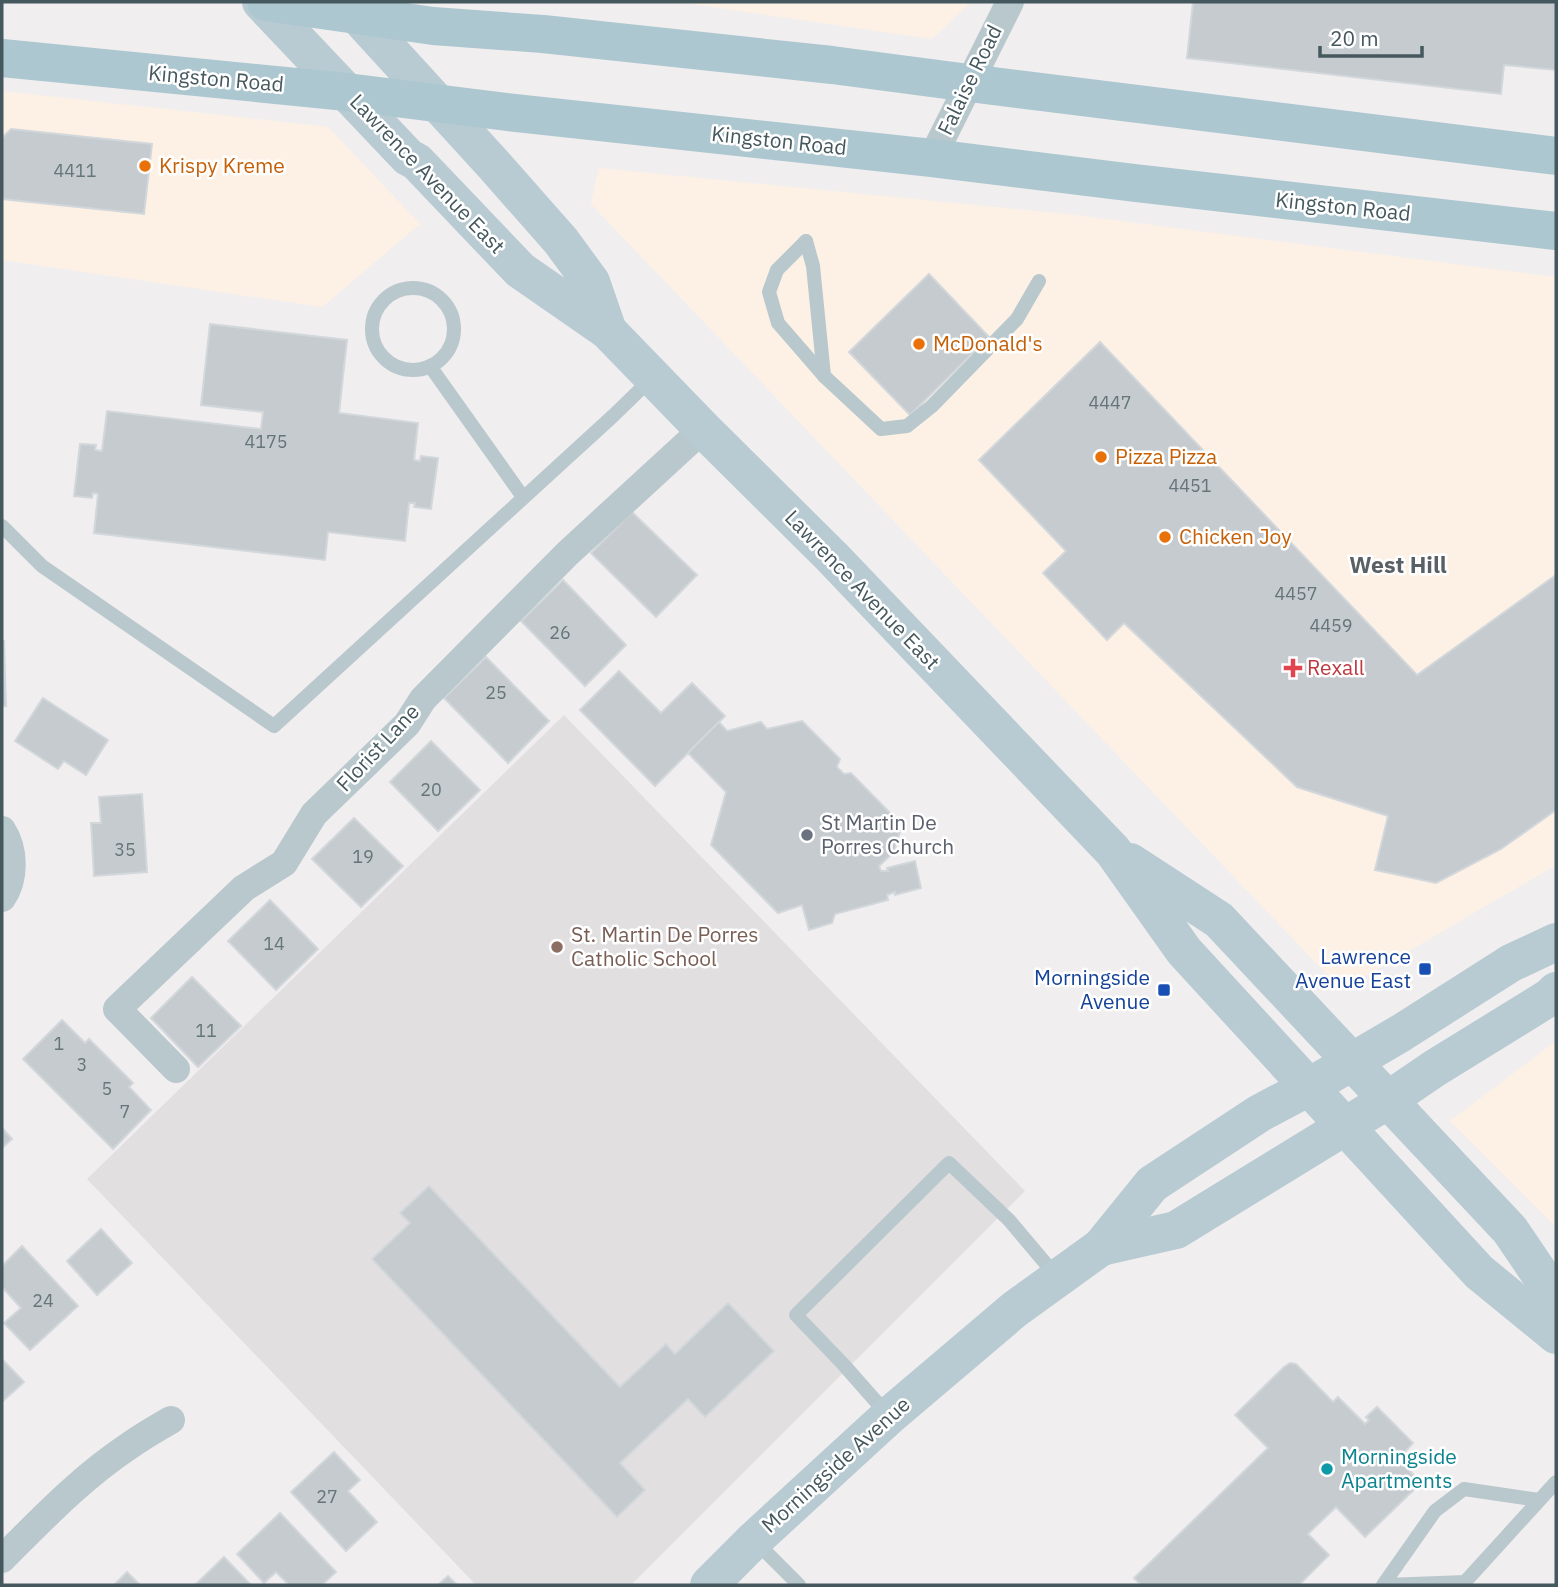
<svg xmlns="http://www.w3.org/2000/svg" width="1558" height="1587" viewBox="0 0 1558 1587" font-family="'IBM Plex Sans',sans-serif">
  <rect width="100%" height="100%" fill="#f1eeef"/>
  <g fill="#fdf1e6">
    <path d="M678 2H971L932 39Z"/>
    <path d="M2 91 328 127 420 224 322 307 2 260Z"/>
    <path d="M599 168 1067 214 1556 277V865L1342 990 591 204Z"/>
    <path d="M1556 1041V1227L1450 1121Z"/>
  </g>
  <path fill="#e2dfe1" d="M564 715 1025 1191 631 1585H476L87 1179Z"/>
  <g fill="#c5cbcf" stroke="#d2d7db" stroke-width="2">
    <path d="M1193 2H1556V70L1504 65 1501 94 1187 58Z"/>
    <path d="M11 129 152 144 144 214 2 199V138Z"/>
    <path d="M929 274 989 337 910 415 849 352Z"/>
    <path d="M210 324 347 340 339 413 418 423 414 460 420 461 421 456 438 458 431 509 414 507 415 503H409L405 541 328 532 325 560 94 533 98 494 93 493 92 498 74 496 80 444 96 445 95 450 102 451 107 411 261 429 263 412 201 405Z"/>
    <path d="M1100 342 1417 675 1556 575V810L1501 849 1436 883 1375 870 1388 816 1297 787 1124 623 1107 640 1043 573 1066 551 979 460Z"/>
    <path d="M632 512 697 575 656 617 591 553Z"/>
    <path d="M563 580 626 645 585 686 521 621Z"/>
    <path d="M2 641H4L6 706H2Z"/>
    <path d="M486 657 549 721 508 763 444 698Z"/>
    <path d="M619 671 661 713 692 683 725 716 655 786 580 710Z"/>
    <path d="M43 698 108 740 86 775 64 761 58 769 15 741Z"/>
    <path d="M802 721 840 759 837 767 844 774 851 773 902 825 894 852 879 866 881 871H888L887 868 915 861 921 888 895 895V892L887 895 888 900 835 914 832 923 809 930 802 905 778 913 711 845 726 792 688 753 719 722 727 731 761 722 767 729Z"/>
    <path d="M431 741 480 790 438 831 390 782Z"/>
    <path d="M142 794 147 872 94 876 91 823H101L99 797Z"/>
    <path d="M354 818 403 866 361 907 312 859Z"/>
    <path d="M270 900 318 949 276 990 228 941Z"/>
    <path d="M192 977 241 1026 198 1067 151 1018Z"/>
    <path d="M62 1020 85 1043 89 1039 133 1083 129 1087 151 1110 113 1149 23 1059Z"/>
    <path d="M2 1128 12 1139 2 1148Z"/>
    <path d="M429 1186 620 1387 666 1344 675 1354 728 1303 774 1351 705 1417 688 1399 620 1463 645 1490 617 1517 372 1259 410 1223 400 1213Z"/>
    <path d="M101 1229 132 1263 97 1295 67 1261Z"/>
    <path d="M22 1246 78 1306 30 1350 4 1323 21 1308 2 1287V1266Z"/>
    <path d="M2 1359 24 1382 2 1402Z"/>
    <path d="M1290 1363 1296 1364 1333 1402 1338 1397 1365 1424 1369 1420 1366 1417 1377 1407 1413 1443 1403 1454 1400 1450 1395 1455 1421 1483 1365 1537 1336 1507 1308 1534 1329 1555 1299 1585H1141L1134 1578 1268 1448 1235 1415 1284 1367Z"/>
    <path d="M334 1452 360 1480 348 1491 377 1522 346 1551 291 1492Z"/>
    <path d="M280 1513 336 1572 322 1585H289L276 1572 264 1583 237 1554Z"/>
    <path d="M224 1557 251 1585H195Z"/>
    <path d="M127 1572 140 1585H114Z"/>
    <path d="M448 1576 457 1585H438Z"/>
  </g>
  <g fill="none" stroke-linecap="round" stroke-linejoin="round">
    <g stroke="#b9c8cd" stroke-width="14">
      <path d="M806 241 777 270 769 292 778 323 824 376 881 429 907 426 932 406 1017 319 1039 281"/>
      <path d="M806 241 813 266 824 376"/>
      <circle cx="413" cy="329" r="41"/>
      <path d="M430 366 523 497"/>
      <path d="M2 526 42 566 274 726 614 415 652 378"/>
      <path d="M888 1415 843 1364 796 1315 949 1163 1009 1220 1057 1277"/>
      <path d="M755 1541 799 1585"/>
      <path d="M1383 1585 1435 1511 1464 1489 1539 1500"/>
      <path d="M1386 1585 1465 1582 1556 1482"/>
    </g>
    <g stroke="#b9c8cd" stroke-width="28">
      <path d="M932 158 1010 2"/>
      <path d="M2 830C15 850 15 879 2 898"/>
      <path d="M176 1069 117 1009 244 888 284 863 314 814 407 724 423 699 568 553 703 429"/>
      <path d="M2 1559C42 1519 82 1477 129 1446 143 1436 157 1428 171 1420"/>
    </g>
    <g stroke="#b8cbd2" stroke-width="38">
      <path d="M261 2 408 157 417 162 520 270 608 331 703 429 832 557 1113 851 1184 951 1479 1272 1556 1335"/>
      <path d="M345 2 494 165 561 241 591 282 608 331"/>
      <path d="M1130 862 1219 920 1510 1230 1556 1298"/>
      <path d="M1101 1247 1176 1230 1388 1100 1435 1068 1550 997 1556 991"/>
      <path d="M709 1585 754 1540 889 1416 1015 1309 1101 1247 1152 1184 1260 1113 1309 1087 1401 1033 1511 963 1556 942"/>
    </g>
    <g stroke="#acc7d0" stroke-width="38">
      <path d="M266 2 433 26 543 34 832 65 969 83 1556 156"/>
      <path d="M2 58 347 92 507 112 932 158 1135 183 1556 231"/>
    </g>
  </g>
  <g fill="#e8710a" stroke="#fff" stroke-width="2.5">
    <circle cx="145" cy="166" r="7"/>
    <circle cx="919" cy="344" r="7"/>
    <circle cx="1101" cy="457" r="7"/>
    <circle cx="1165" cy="537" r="7"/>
  </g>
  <path fill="#e0444e" stroke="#fff" stroke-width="2.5" d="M1289.5 657.5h7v7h7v7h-7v7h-7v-7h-7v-7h7z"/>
  <circle fill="#6b7280" stroke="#fff" stroke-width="2.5" cx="807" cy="835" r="7"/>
  <circle fill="#8d6e63" stroke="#fff" stroke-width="2.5" cx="557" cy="947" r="7"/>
  <g fill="#1a4fb4" stroke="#fff" stroke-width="2.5">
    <rect x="1418" y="962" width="14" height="14" rx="3.5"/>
    <rect x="1157" y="983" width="14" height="14" rx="3.5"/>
  </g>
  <circle fill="#0f9aa8" stroke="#fff" stroke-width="2.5" cx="1327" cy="1469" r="7"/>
  <g text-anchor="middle" stroke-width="5" stroke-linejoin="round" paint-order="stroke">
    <g font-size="18" fill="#65757a">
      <text x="75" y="177">4411</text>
      <text x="1110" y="409">4447</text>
      <text x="266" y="448">4175</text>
      <text x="1190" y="492">4451</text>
      <text x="1296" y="600">4457</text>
      <text x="1331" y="632">4459</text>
      <text x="560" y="639">26</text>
      <text x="496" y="699">25</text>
      <text x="431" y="796">20</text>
      <text x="125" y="856">35</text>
      <text x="363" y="863">19</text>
      <text x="274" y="950">14</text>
      <text x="206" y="1037">11</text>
      <text x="59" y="1050">1</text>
      <text x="82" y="1071">3</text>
      <text x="107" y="1095">5</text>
      <text x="125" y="1118">7</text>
      <text x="43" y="1307">24</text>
      <text x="327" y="1503">27</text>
    </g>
    <g font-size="21" fill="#45585e" stroke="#fff">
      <text transform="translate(216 79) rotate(5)" y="7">Kingston Road</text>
      <text transform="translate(970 80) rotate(-64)" y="7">Falaise Road</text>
      <text transform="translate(779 141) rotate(6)" y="7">Kingston Road</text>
      <text transform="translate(427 174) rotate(46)" y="7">Lawrence Avenue East</text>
      <text transform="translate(1343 207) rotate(6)" y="7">Kingston Road</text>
      <text transform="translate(862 590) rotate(46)" y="7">Lawrence Avenue East</text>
      <text transform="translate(378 748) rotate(-47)" y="7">Florist Lane</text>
      <text transform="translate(836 1465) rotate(-42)" y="7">Morningside Avenue</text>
    </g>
    <g font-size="21" fill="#c56008" stroke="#fff" text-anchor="start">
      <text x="159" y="173">Krispy Kreme</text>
      <text x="933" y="351">McDonald's</text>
      <text x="1115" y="464">Pizza Pizza</text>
      <text x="1179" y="544">Chicken Joy</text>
    </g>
    <g font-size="21" fill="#be3a42" stroke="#fff" text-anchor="start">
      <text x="1307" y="675">Rexall</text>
    </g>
    <g font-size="21" fill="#5b616d" stroke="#fff" text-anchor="start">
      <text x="821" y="830">St Martin De<tspan x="821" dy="24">Porres Church</tspan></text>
    </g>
    <g font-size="21" fill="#785e54" stroke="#fff" text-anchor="start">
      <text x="571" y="942">St. Martin De Porres<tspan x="571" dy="24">Catholic School</tspan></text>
    </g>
    <g font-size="21" fill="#164399" stroke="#fff" text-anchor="end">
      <text x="1411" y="964">Lawrence<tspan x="1411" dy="24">Avenue East</tspan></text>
      <text x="1150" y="985">Morningside<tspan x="1150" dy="24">Avenue</tspan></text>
    </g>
    <g font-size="21" fill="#0d838f" stroke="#fff" text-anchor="start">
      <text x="1341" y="1464">Morningside<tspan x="1341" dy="24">Apartments</tspan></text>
    </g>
    <g font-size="23" font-weight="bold" fill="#5a6164" stroke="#fff">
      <text x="1398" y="573">West Hill</text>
    </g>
  </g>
  <rect width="1558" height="1587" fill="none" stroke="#45585e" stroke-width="7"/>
  <path d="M1320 46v10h102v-10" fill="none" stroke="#45585e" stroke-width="3.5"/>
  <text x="1330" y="46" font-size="21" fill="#45585e" stroke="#ffffff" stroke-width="5" paint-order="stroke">20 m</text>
</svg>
